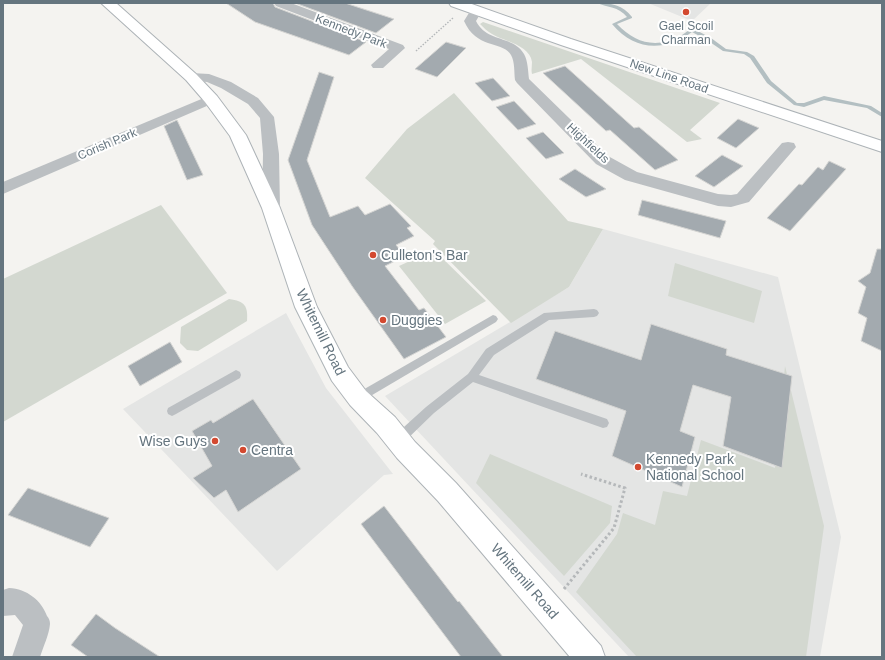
<svg xmlns="http://www.w3.org/2000/svg" width="885" height="660" viewBox="0 0 885 660" font-family="Arial,sans-serif">
  <rect width="100%" height="100%" fill="#f4f3f0"/>
  <g fill="#e4e5e4">
    <path d="M648 3H711L692 21Z"/>
    <path d="M603 229 778 277 841 537 820 657H629L385 396 569 287Z"/>
    <path d="M286 313 326 388 393 474 384 475 277 571 123 409Z"/>
  </g>
  <g fill="#d3d8d0">
    <path d="M483 22 720 103 690 130 702 139 687 142 581 59 532 74C531 70 532 66 532 62 530 45 503 41 492 34 487 31 484 28 480 24Z"/>
    <path d="M454 93 568 221 603 229 569 287 511 323 433 244 435 241 365 178 407 129Z"/>
    <path d="M161 205 227 293 3 422V279Z"/>
    <path d="M434 250 486 301 445 324 399 266Z"/>
    <path d="M675 263 762 291 754 323 668 296Z"/>
    <path d="M229 299C245 301 248 306 247 321L198 351 187 350 180 343 181 327Z"/>
    <path d="M785 366 824 526 806 657H637L576 592 617 534 623 513 655 525 663 491 687 496 701 440 775 468Z"/>
    <path d="M490 454 612 506 610 523 564 576 476 483Z"/>
  </g>
  <g fill="none" stroke-linecap="round" stroke-linejoin="round">
    <g fill="#b3bfc2" fill-rule="evenodd">
      <path d="M558 3H581L579 4H560Z"/>
      <path d="M597 3C611 3 623 5 632 17V18L617 24C635 43 656 49 680 36 685 34 688 29 694 29L711 38 726 49 747 52 754 56 771 81 797 103H804L824 96 871 106 882 113V117L867 108 824 100 804 107 794 105 767 83 750 58 744 54 723 51 707 40 692 32C664 52 635 51 612 24L627 17C618 6 608 8 597 3Z"/>
    </g>
  </g>
  <g fill="#a3aaaf" stroke="#d5d5d3">
    <path d="M226 3H273L275 7 366 42 349 55 255 22Z"/>
    <path d="M295 3H345L394 19 376 33Z"/>
    <path d="M446 42 466 48 437 77 415 69Z"/>
    <path d="M565 66 634 128 639 127 678 160 655 170 610 130 606 131 543 73Z"/>
    <path d="M319 72 334 77 307 160 330 217 358 206 365 215 390 204 411 226 407 228 414 236 396 245 405 256 385 266 419 310 424 308 446 337 404 359 352 286 312 225 288 160Z"/>
    <path d="M493 78 510 96 492 101 475 83Z"/>
    <path d="M514 101 536 124 518 130 496 107Z"/>
    <path d="M738 119 759 128 736 148 717 138Z"/>
    <path d="M177 120 203 175 187 180 164 126Z"/>
    <path d="M543 132 564 153 546 159 526 138Z"/>
    <path d="M722 155 743 166 714 187 695 176Z"/>
    <path d="M829 161 846 169 790 231 767 218 799 184 802 185 818 167 823 170Z"/>
    <path d="M575 169 606 189 586 197 559 179Z"/>
    <path d="M642 200 726 221 720 238 638 215Z"/>
    <path d="M877 249H882V351L861 341 867 318 858 313 866 287 858 281 870 273Z"/>
    <path d="M651 324 727 349 726 355 792 376 782 468 723 446 731 397 693 385 680 431 695 437 682 487 612 456 626 411 536 379 555 331 641 360Z"/>
    <path d="M170 342 182 362 140 386 128 366Z"/>
    <path d="M253 399 301 469 238 512 226 490 214 498 193 478 212 466 192 431 211 420 213 423Z"/>
    <path d="M28 488 68 503 109 518 90 547 8 515Z"/>
    <path d="M384 506 458 602 459 601 503 657H461L361 524Z"/>
    <path d="M96 614 115 628 160 657H88L71 645Z"/>
  </g>
  <g fill="none" stroke-linecap="round" stroke-linejoin="round">
    <g stroke="#adb3b7" stroke-width="2">
      <g id="secondary">
        <path d="M101 3H116L196 74 217 96 246 135 280 208 317 307 348 367 366 391 395 417 415 442 456 483 601 646 605 657H570L438 501 397 458 377 433 350 405 332 381 295 307 262 208 230 136 205 102 186 80Z"/>
        <path d="M449 3H469L571 39 882 141V152L561 45 451 6Z"/>
      </g>
    </g>
    <path stroke="#b5b8ba" stroke-width="1.5" stroke-dasharray="1.5 1.5" stroke-linecap="butt" d="M416 51 453 18"/>
    <path stroke="#b5b8ba" stroke-width="3" stroke-dasharray="2.5 2.5" stroke-linecap="butt" d="M564 589 614 528 625 488 581 474"/>
    <g fill="#bbbfc2" fill-rule="evenodd">
      <path d="M594 309 597 310 599 313 597 316 594 317 549 320 494 355 479 375 607 419 609 423 607 427 603 428 473 382 434 413 402 444 398 445 394 444 392 440 394 436 426 407 468 374 486 349 544 313Z"/>
      <path d="M493 315 496 316 498 319 496 322 362 401 358 403 354 401 353 398 354 395Z"/>
      <path d="M236 370 240 372 241 375 240 378 176 414 172 416 168 414 167 411 168 408Z"/>
    </g>
    <g fill="#bbbfc2" fill-rule="evenodd">
      <path d="M274 3H291L403 45 405 48 383 68H373L371 65 389 49 276 6Z"/>
      <path d="M476 7 480 8 482 11 476 21C487 43 513 35 524 54 528 61 528 71 529 79L608 156 637 172 718 194 731 195 737 194 782 143 788 142 794 143 796 147 749 202 731 207 718 206 625 180 596 164 517 83 515 80C514 72 515 62 511 55 502 40 477 50 464 21L472 8Z"/>
      <path d="M191 73 209 74 231 82 258 98 274 117 279 154 280 208 277 212 271 214 265 212 262 208 263 154 260 118 248 104 221 88 207 82 186 80 184 77 186 74Z"/>
      <path d="M211 95 216 96 218 99 216 102 3 194V182Z"/>
      <path d="M9 588C27 589 41 600 47 616 49 618 50 621 50 624 49 635 43 647 40 657H12L23 625 15 615 3 616V590Z"/>
    </g>
    <use href="#secondary" fill="#fff" fill-rule="evenodd"/>
  </g>
  <g fill="#d34930" stroke="#fff" stroke-width="1.5">
    <circle cx="686" cy="12" r="4"/>
    <circle cx="373" cy="255" r="4"/>
    <circle cx="383" cy="320" r="4"/>
    <circle cx="215" cy="441" r="4"/>
    <circle cx="243" cy="450" r="4"/>
    <circle cx="638" cy="467" r="4"/>
  </g>
  <g text-anchor="middle" stroke-width="4" stroke-linejoin="round" paint-order="stroke">
    <g font-size="12" fill="#65757f" stroke="#fff">
      <text x="686" y="30">Gael Scoil<tspan x="686" dy="14">Charman</tspan></text>
    </g>
    <g font-size="12" fill="#65757f" stroke="#fff">
      <text transform="translate(351 31) rotate(21)" y="4">Kennedy Park</text>
      <text transform="translate(669 76) rotate(19)" y="4">New Line Road</text>
      <text transform="translate(588 143) rotate(43)" y="4">Highfields</text>
      <text transform="translate(107 144) rotate(-23)" y="4">Corish Park</text>
    </g>
    <g font-size="14" fill="#65757f" stroke="#fff" text-anchor="start">
      <text x="381" y="260">Culleton's Bar</text>
      <text x="391" y="325">Duggies</text>
      <text x="207" y="446" text-anchor="end">Wise Guys</text>
      <text x="251" y="455">Centra</text>
      <text x="646" y="464">Kennedy Park<tspan x="646" dy="16">National School</tspan></text>
    </g>
    <g font-size="14" fill="#65757f" stroke="#fff">
      <text transform="translate(321 332) rotate(64)" y="5">Whitemill Road</text>
      <text transform="translate(525 581) rotate(49)" y="5">Whitemill Road</text>
    </g>
  </g>
  <rect width="885" height="660" fill="none" stroke="#65757f" stroke-width="8"/>
</svg>
